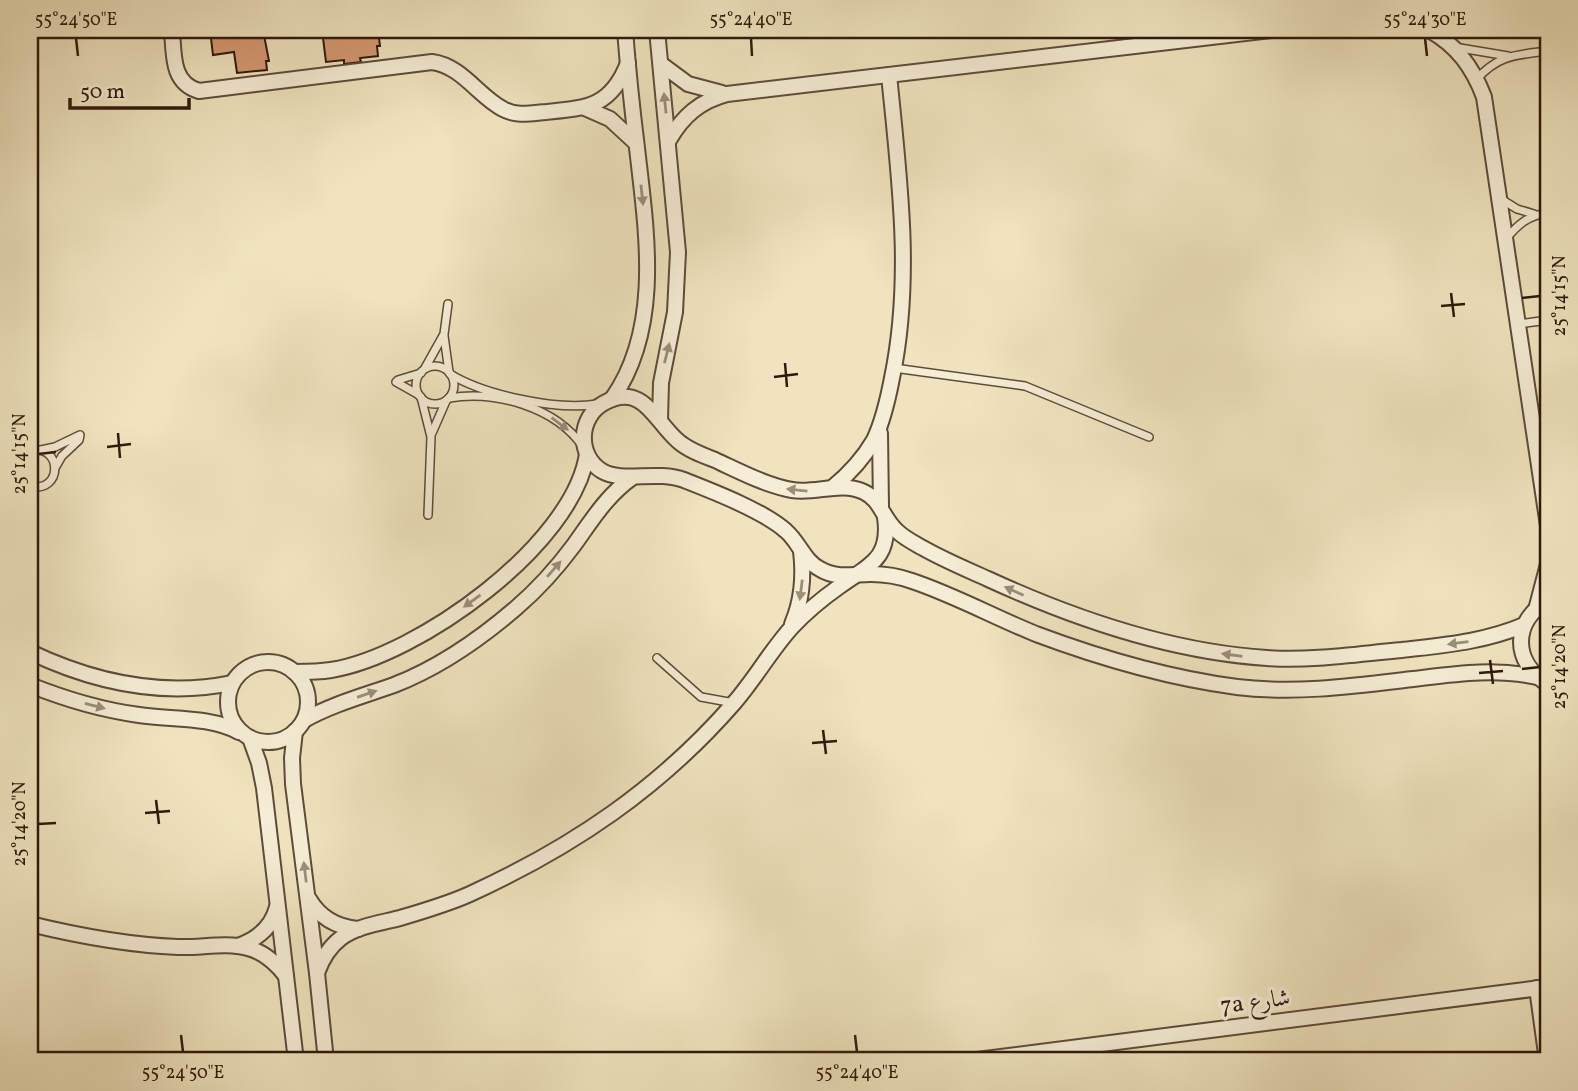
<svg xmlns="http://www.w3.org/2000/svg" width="1578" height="1091" viewBox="0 0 1578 1091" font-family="Vollkorn,Amiri,serif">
  <rect width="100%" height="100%" fill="#efe4bf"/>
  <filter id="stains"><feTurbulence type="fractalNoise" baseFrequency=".00286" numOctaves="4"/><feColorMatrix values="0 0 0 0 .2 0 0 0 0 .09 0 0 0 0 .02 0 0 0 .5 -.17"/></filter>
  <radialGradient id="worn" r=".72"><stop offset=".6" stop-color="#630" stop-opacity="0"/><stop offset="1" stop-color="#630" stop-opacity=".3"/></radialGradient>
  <g fill="#d59973" stroke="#2e1a0c" stroke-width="2">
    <path d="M210 30H263L269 61H266L267 70 237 73 234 52 213 55Z"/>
    <path d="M322 30H378L380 46H377L378 56 360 58 361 62 344 64V60L326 62Z"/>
  </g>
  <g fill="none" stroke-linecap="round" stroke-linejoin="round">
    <g stroke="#5e4c39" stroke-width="10">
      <g id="service">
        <path d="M1454 47 1508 56"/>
        <path d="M1477 79C1499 54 1518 55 1548 51"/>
        <path d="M1501 199 1517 209 1534 214"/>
        <path d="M1506 239C1518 224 1529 215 1548 213"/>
        <path d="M1519 324 1548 320"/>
        <path d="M444 336 449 372"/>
        <circle cx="435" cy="385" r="19"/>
        <path d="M425 368 444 334 448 304"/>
        <path d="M894 368 1025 386 1149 437"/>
        <path d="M450 374C484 395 558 411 597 404"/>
        <path d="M419 395 396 382 398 380 421 373"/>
        <path d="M421 397 431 437 428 515"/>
        <path d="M449 398C495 390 556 407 583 447"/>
        <path d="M432 433 446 401"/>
        <path d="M41 450 55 447 80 435 79 440 62 456 55 468"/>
        <path d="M30 451C63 443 63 494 30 486"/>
        <path d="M657 658 701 697 734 703"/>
      </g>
    </g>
    <g stroke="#5e4c39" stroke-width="18">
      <g id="minor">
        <path d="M172 30C174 54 171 83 199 91L432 62C462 66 478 96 503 109 517 117 532 113 546 112 587 108 611 107 628 63"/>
        <path d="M657 30 678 252 675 312 661 383 660 419"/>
        <path d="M1429 30C1457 45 1473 68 1484 97L1548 526"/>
        <path d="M661 64 688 84 722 93"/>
        <path d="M585 108 610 119 636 143"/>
        <path d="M669 140C683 116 700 101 727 94L1271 30"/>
        <path d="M612 399C663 327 646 229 637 148 632 108 628 69 625 30"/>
        <path d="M880 433 881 507"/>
        <path d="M832 488C849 474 863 459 874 440 883 421 888 399 892 378 913 277 899 176 889 75"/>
        <path d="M1548 600C1512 622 1512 662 1548 684"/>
        <path d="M1537 606 1548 564"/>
        <path d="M792 624C802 601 804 576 801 551"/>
        <path d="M1524 625C1484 642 1444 645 1402 650 1357 654 1312 661 1267 658 1171 652 1075 619 988 579 966 569 944 560 923 548 914 543 904 538 897 531 883 519 881 500 864 492 841 481 816 494 792 490 765 485 739 471 715 460 702 455 688 450 678 441 655 422 643 381 604 403 578 417 577 456 602 471 622 483 656 470 684 480 712 491 764 511 786 531 799 542 804 561 820 569 836 579 853 574 871 574 885 574 898 576 912 581 954 595 994 617 1036 634 1100 658 1169 678 1237 687 1296 694 1354 686 1413 679 1455 674 1495 668 1537 677"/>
        <path d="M30 652C93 682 163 697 232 683"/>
        <circle cx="268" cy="702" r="40"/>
        <path d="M294 672C306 672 319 672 331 670 418 656 573 545 587 454"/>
        <path d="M30 685C65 699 102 710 139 715 171 720 209 716 239 732"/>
        <path d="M304 720C333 704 363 696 394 685 438 668 480 639 516 608 537 590 557 568 574 545 592 520 607 495 633 477"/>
        <path d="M295 731 292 758 293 784 317 973 326 1061"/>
        <path d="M250 738 259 763 264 788 296 1061"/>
        <path d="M309 899C320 918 336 927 358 929"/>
        <path d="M30 924C79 936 128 945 178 947 201 948 226 942 248 948 264 952 276 963 286 976"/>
        <path d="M238 946C258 939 272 927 277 907"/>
        <path d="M317 973C322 959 329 947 341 938 357 926 381 923 400 918 424 911 448 904 470 894 573 847 660 788 734 703 755 679 771 650 792 627 806 612 823 598 840 586 869 565 891 559 885 517"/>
        <path d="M1537 988 1547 1061"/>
        <path d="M969 1061 1548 987"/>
      </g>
    </g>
    <use href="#service" stroke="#f5edd5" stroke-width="7"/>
    <use href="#minor" stroke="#f5edd5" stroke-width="14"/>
  </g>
  <defs><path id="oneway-solid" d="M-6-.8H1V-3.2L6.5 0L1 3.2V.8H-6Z" transform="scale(1.75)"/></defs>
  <g fill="#9b8e7b">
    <use href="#oneway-solid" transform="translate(665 103) rotate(-96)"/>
    <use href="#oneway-solid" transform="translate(642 195) rotate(84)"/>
    <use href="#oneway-solid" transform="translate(667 353) rotate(-76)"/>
    <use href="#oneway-solid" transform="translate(560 424) rotate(37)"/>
    <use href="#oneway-solid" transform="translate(797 490) rotate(-174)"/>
    <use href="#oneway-solid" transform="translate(554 569) rotate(-49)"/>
    <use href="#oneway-solid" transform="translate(801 590) rotate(97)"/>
    <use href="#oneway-solid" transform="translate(1014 591) rotate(-156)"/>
    <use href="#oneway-solid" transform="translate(472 601) rotate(144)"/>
    <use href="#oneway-solid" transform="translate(1458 643) rotate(173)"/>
    <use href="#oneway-solid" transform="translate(1232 655) rotate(-172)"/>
    <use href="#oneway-solid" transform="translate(367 694) rotate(-19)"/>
    <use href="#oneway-solid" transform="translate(95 706) rotate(14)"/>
    <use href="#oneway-solid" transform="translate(305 872) rotate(-97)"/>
  </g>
  <path fill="none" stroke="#2e1a0c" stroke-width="2.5" d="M76 38 78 56M751 38 752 56M1425 38 1427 56M1451 293 1454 317M1522 298 1540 296M1441 306 1465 304M785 363 787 387M774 377 798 374M118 433 120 458M107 447 131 444M38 454 56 452M1490 660 1493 684M1522 669 1540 667M1479 673 1503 671M823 730 826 754M812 743 837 741M156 800 159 824M145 813 170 811M38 824 56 823M181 1035 183 1052M855 1035 857 1052"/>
  <g text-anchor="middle" stroke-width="7" stroke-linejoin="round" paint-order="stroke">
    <g font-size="24" fill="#2e1a0c" stroke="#f5edd5">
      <text transform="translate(1255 1001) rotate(-7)" y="8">7a شارع</text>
    </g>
  </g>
  <rect width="1578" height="1091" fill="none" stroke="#efe4bf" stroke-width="77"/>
  <path d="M70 98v10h119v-10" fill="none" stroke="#2e1a0c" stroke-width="3.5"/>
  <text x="80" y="98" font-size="21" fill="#2e1a0c" stroke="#f5edd5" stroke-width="5" paint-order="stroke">50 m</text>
  <rect x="38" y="38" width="1502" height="1014" fill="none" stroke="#2e1a0c" stroke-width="2.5"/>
  <g font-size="18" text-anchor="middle" fill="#2e1a0c">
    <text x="76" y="25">55°24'50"E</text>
    <text x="751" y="25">55°24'40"E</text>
    <text x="1425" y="25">55°24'30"E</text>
    <text transform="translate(1559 296) rotate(-90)" y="6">25°14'15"N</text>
    <text transform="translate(19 454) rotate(-90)" y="6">25°14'15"N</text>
    <text transform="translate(1559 667) rotate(-90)" y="6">25°14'20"N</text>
    <text transform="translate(19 824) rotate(-90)" y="6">25°14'20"N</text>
    <text x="183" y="1078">55°24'50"E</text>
    <text x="857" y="1078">55°24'40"E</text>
  </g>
  <rect width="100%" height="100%" filter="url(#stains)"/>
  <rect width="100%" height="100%" fill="url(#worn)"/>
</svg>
